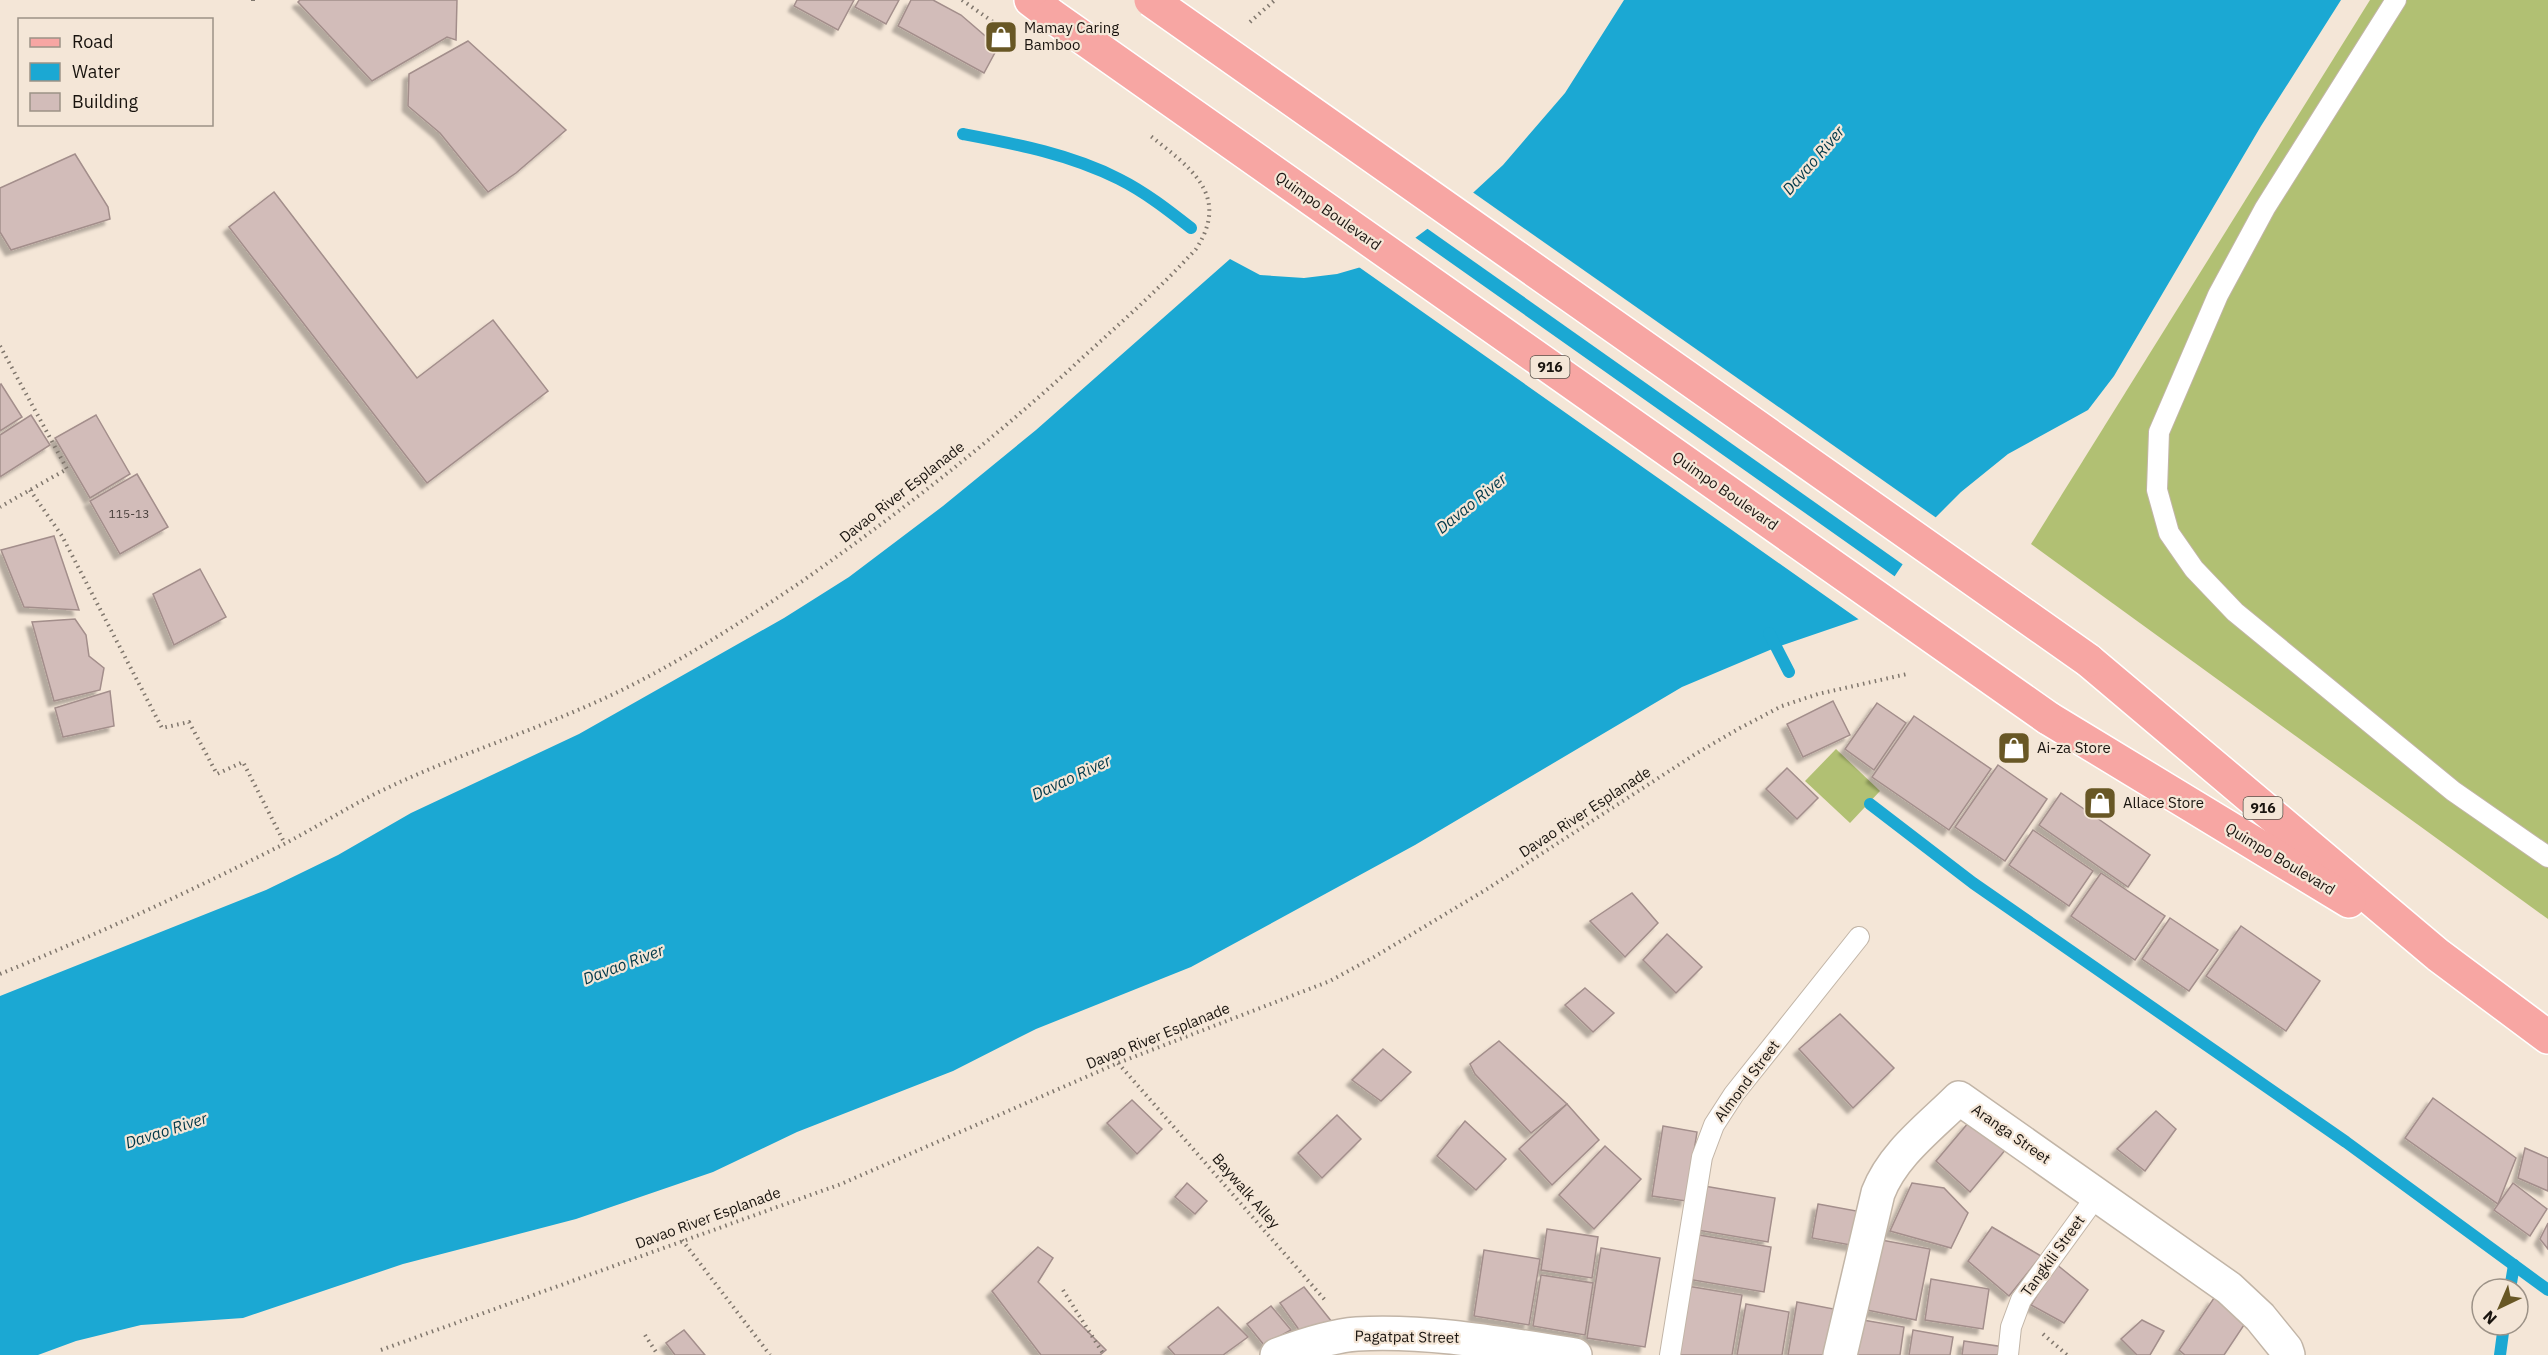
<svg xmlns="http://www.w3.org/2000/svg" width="2548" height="1355" viewBox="0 0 2548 1355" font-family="'IBM Plex Sans',sans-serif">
  <defs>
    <filter id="shadow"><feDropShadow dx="-5.5" dy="5.5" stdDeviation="1.5" flood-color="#0004"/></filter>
  </defs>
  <rect width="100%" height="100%" fill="#f4e6d7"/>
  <g fill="#b1c073">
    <path d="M2370 0H2548V919L2031 544Z"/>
    <path d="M1836 749 1880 791 1850 823 1805 781Z"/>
  </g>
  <path fill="#1ba8d3" d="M1624 0H2341L2261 126 2114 376 2088 410 2008 454 1961 492 1931 522 1868 616 1777 647 1682 687 1415 845 1191 967 1036 1029 953 1071 797 1132 713 1172 576 1219 403 1264 243 1318 141 1325 76 1341 38 1355H0V996L266 890 338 855 411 813 579 734 784 618 849 577 943 506 1036 430 1230 259 1260 275 1304 278 1337 274 1368 265 1407 244 1462 203 1503 165 1565 93Z"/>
  <g fill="#f4e6d7">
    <path d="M1471 191 1938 519 1905 566 1425 227Z"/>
    <path d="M1413 236 1897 578 1870 618 1861 621 1356 265 1367 262Z"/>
  </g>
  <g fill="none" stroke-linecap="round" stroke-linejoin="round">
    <g stroke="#1ba8d3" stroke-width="12">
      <path d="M963 134C1016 144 1070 154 1119 179 1145 192 1168 210 1191 228"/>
      <path d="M1769 633 1789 672"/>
      <path d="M1870 804 1973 883 2346 1142 2548 1290"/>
      <path d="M2510 1289 2514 1265"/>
      <path d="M2500 1355 2504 1325"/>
    </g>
  </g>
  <g fill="#d2bcb9" stroke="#a38e8b" stroke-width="1.5" filter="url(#shadow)">
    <path d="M300 0H457L456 40 447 37 372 81 298 2Z"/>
    <path d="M797 0H854L838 30 794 6Z"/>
    <path d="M859 0H899L886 24 855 7Z"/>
    <path d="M911 0H933L961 15 998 47 984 73 898 26Z"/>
    <path d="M468 41 566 130 516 173 488 192 440 133 408 106 409 74Z"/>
    <path d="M75 154 108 207 110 219 11 250 0 232V188Z"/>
    <path d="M274 192 417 378 493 320 548 391 427 483 229 227Z"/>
    <path d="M1 384 22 417 0 431V385Z"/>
    <path d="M31 415 50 445 0 477V435Z"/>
    <path d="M96 415 130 474 90 498 55 438Z"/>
    <path d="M137 474 168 527 120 554 90 501Z"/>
    <path d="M54 536 79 610 24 607 1 550Z"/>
    <path d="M200 569 226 617 174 645 153 594Z"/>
    <path d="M75 619 86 635 89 656 104 668 100 690 54 701 32 622Z"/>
    <path d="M110 691 114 726 63 737 55 708Z"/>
    <path d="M1833 701 1850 735 1803 757 1787 724Z"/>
    <path d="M1877 703 1906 723 1874 770 1845 749Z"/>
    <path d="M1914 716 1991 769 1949 830 1872 777Z"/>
    <path d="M1998 765 2047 799 2005 861 1955 827Z"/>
    <path d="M1787 768 1818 798 1797 819 1766 789Z"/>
    <path d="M2061 793 2150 855 2128 887 2039 825Z"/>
    <path d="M2033 830 2093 871 2069 906 2009 865Z"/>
    <path d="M2101 873 2165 916 2135 960 2071 916Z"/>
    <path d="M1632 893 1658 923 1625 957 1590 921Z"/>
    <path d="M2170 918 2218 950 2189 991 2142 959Z"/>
    <path d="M2241 926 2320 981 2286 1031 2206 976Z"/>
    <path d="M1667 934 1702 967 1676 993 1643 960Z"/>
    <path d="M1585 988 1614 1013 1593 1032 1565 1005Z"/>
    <path d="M1840 1014 1894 1068 1853 1108 1799 1049Z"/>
    <path d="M1499 1041 1567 1104 1531 1133 1475 1074 1470 1064Z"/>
    <path d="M1383 1049 1411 1072 1381 1101 1352 1080Z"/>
    <path d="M2433 1098 2516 1158 2498 1204 2405 1138Z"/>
    <path d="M1132 1100 1162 1129 1137 1154 1107 1123Z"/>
    <path d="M1567 1104 1599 1140 1552 1185 1519 1149Z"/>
    <path d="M2156 1111 2176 1129 2145 1171 2117 1149Z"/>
    <path d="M1337 1115 1361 1139 1322 1178 1298 1153Z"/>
    <path d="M1465 1121 1506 1159 1476 1190 1437 1156Z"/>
    <path d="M1969 1122 2007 1148 1970 1192 1936 1161Z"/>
    <path d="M1663 1126 1697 1132 1686 1201 1652 1196Z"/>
    <path d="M1605 1146 1641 1179 1594 1229 1559 1195Z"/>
    <path d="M2525 1148 2548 1158V1191L2518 1178Z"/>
    <path d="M1187 1183 1207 1201 1195 1214 1175 1197Z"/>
    <path d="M1912 1183 1944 1188 1968 1213 1951 1248 1890 1231Z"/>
    <path d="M2513 1183 2547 1209 2530 1236 2494 1210Z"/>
    <path d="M1704 1186 1775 1198 1768 1242 1697 1230Z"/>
    <path d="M1818 1204 1862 1212 1856 1246 1812 1238Z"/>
    <path d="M2548 1223V1249L2540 1239Z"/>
    <path d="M1992 1227 2041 1256 2009 1296 1968 1261Z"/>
    <path d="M1547 1229 1598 1237 1592 1278 1541 1270Z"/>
    <path d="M1693 1234 1771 1247 1764 1292 1687 1279Z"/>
    <path d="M1876 1239 1930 1249 1916 1320 1862 1309Z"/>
    <path d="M1038 1247 1053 1258 1038 1282 1106 1350 1100 1355H1041L992 1291Z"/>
    <path d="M1601 1248 1660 1258 1645 1347 1587 1338Z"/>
    <path d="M1484 1250 1540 1259 1529 1325 1474 1316Z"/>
    <path d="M2056 1264 2088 1290 2064 1323 2031 1305Z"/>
    <path d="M1541 1275 1593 1283 1585 1335 1533 1326Z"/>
    <path d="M1931 1279 1989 1289 1983 1329 1925 1320Z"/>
    <path d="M1687 1286 1742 1295 1732 1355H1676Z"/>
    <path d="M1304 1287 1332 1322 1302 1334 1280 1303Z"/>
    <path d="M2214 1298 2246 1322 2224 1355H2185L2179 1350Z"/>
    <path d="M1797 1302 1839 1310 1832 1355H1788Z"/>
    <path d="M1746 1304 1789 1312 1782 1355H1737Z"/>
    <path d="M1271 1306 1291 1330 1264 1345 1247 1324Z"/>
    <path d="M1218 1307 1248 1337 1223 1355H1175L1168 1347Z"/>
    <path d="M1857 1319 1904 1327 1900 1355H1851Z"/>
    <path d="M2142 1320 2164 1331 2150 1355H2137L2121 1339Z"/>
    <path d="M684 1330 705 1355H675L666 1343Z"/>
    <path d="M1913 1330 1953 1337 1950 1355H1909Z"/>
    <path d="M1964 1341 2004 1347 2003 1355H1962Z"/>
  </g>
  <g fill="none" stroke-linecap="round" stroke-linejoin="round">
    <g stroke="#c2b5a7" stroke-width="22">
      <g id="service">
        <path d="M2396 0 2265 208 2218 295 2159 432 2157 490 2169 533 2194 569 2235 612 2453 791 2548 857"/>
        <path d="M1670 1355 1702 1157 1714 1125 1734 1094 1859 937"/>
        <path d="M2008 1355 2011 1327 2021 1300 2098 1194"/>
      </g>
    </g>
    <g stroke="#c2b5a7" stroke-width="36">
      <g id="minor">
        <path d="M1277 1355C1301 1346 1330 1336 1357 1334 1430 1330 1503 1344 1575 1355"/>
        <path d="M1840 1355 1878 1193C1893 1154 1930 1127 1959 1098L2229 1288 2260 1317 2286 1349 2288 1355"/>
      </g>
    </g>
    <g stroke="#fff" stroke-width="36">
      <g id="primary">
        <path d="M1031 0 1052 16"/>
        <path d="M2088 660 2438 955 2548 1037"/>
        <path d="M2048 718 2349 901"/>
      </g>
    </g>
    <g stroke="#80776d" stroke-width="4" stroke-dasharray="1.5 4.5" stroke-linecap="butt">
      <path d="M962 0 1003 29"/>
      <path d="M253 1V0"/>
      <path d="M1250 22 1275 0"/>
      <path d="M0 346 67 469 0 507"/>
      <path d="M30 490 62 536 162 728 189 722 217 774 243 762 285 844"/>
      <path d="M0 974C96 935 191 891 284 844 317 827 349 806 383 790 464 751 551 726 632 685 691 655 746 619 801 582 894 517 984 447 1068 371 1111 331 1157 292 1196 249 1232 194 1188 166 1148 134"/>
      <path d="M1118 1063 1325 1300"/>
      <path d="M682 1240 770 1355"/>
      <path d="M1063 1290 1104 1355"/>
      <path d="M2043 1334 2067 1355"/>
      <path d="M645 1335 658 1355"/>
      <path d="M381 1350 841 1184 1118 1063 1330 981 1374 957 1487 889 1697 753 1740 728 1782 706 1818 694 1907 674"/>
    </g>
    <use href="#service" stroke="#fff" stroke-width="20"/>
    <use href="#minor" stroke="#fff" stroke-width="33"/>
    <use href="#primary" stroke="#f7a6a3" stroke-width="33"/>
    <g stroke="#fff" stroke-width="36" stroke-linecap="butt">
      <g id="primary-bridge">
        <path d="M1151 0 2088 660"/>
        <path d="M1052 16 2048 718"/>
      </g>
    </g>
    <use href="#primary-bridge" stroke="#f7a6a3" stroke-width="33"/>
  </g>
  <defs>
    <g id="shop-square" transform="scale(1.725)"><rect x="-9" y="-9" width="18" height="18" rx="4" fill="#685725" stroke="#f4e6d7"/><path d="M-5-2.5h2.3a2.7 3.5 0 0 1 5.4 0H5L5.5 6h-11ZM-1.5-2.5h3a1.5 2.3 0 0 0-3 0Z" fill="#fff"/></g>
  </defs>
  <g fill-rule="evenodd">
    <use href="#shop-square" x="1001" y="37"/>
    <use href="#shop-square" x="2014" y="748"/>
    <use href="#shop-square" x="2100" y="803"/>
  </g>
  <g text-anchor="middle" stroke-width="4.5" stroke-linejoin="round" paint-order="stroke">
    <g font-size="12" fill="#473e3a">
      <text x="129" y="518">115-13</text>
    </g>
    <g fill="#f4e6d7" stroke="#5b534b" stroke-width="1.5">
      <rect x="1530.5" y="356" width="39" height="22" rx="4.5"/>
      <rect x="2243.5" y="797" width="39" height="22" rx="4.5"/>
    </g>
    <g font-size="14" font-weight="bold" fill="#19140f">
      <text x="1550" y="372">916</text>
      <text x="2263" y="813">916</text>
    </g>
    <g font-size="15" fill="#19140f" stroke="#f4e6d7" text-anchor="start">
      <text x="1024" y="33">Mamay Caring<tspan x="1024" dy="17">Bamboo</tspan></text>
      <text x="2037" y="753">Ai-za Store</text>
      <text x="2123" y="808">Allace Store</text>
    </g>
    <g font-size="15" fill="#19140f" stroke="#f4e6d7">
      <text transform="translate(1328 211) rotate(35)" y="5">Quimpo Boulevard</text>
      <text transform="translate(1725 491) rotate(35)" y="5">Quimpo Boulevard</text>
      <text transform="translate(902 492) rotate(-38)" y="5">Davao River Esplanade</text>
      <text transform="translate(1585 812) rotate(-33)" y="5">Davao River Esplanade</text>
      <text transform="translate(2280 859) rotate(31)" y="5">Quimpo Boulevard</text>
      <text transform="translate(1158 1036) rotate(-22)" y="5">Davao River Esplanade</text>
      <text transform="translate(1747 1081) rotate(-53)" y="5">Almond Street</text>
      <text transform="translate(2011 1134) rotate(35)" y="5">Aranga Street</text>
      <text transform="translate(1246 1191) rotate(49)" y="5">Baywalk Alley</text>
      <text transform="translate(708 1218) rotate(-20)" y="5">Davao River Esplanade</text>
      <text transform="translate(2053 1256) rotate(-54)" y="5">Tangkili Street</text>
      <text transform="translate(1407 1337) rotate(1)" y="5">Pagatpat Street</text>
    </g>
    <g font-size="16" font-style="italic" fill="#003849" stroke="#f4e6d7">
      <text transform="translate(1813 160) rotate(-49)" y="6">Davao River</text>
      <text transform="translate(1471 503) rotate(-39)" y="6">Davao River</text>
      <text transform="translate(1071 777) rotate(-25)" y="6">Davao River</text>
      <text transform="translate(623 964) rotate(-21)" y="6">Davao River</text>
      <text transform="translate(166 1130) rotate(-18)" y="6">Davao River</text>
    </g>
  </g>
  <rect x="18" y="18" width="195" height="108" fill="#f4e6d7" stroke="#9c9287" stroke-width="1.5"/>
  <rect x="30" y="38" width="30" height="9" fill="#f7a6a3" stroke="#9c9287" stroke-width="1.5"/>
  <text x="72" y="48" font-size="18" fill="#19140f">Road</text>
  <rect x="30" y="63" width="30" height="18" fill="#1ba8d3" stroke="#9c9287" stroke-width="1.5"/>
  <text x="72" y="78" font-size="18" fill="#19140f">Water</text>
  <rect x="30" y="93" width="30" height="18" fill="#d2bcb9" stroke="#9c9287" stroke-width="1.5"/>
  <text x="72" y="108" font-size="18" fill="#19140f">Building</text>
  <g transform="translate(2500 1307) rotate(224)"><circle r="28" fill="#f4e6d7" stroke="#9c9287" stroke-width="1.5"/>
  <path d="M0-4.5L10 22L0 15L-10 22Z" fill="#685725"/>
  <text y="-9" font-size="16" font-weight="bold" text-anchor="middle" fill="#19140f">N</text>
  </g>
</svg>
